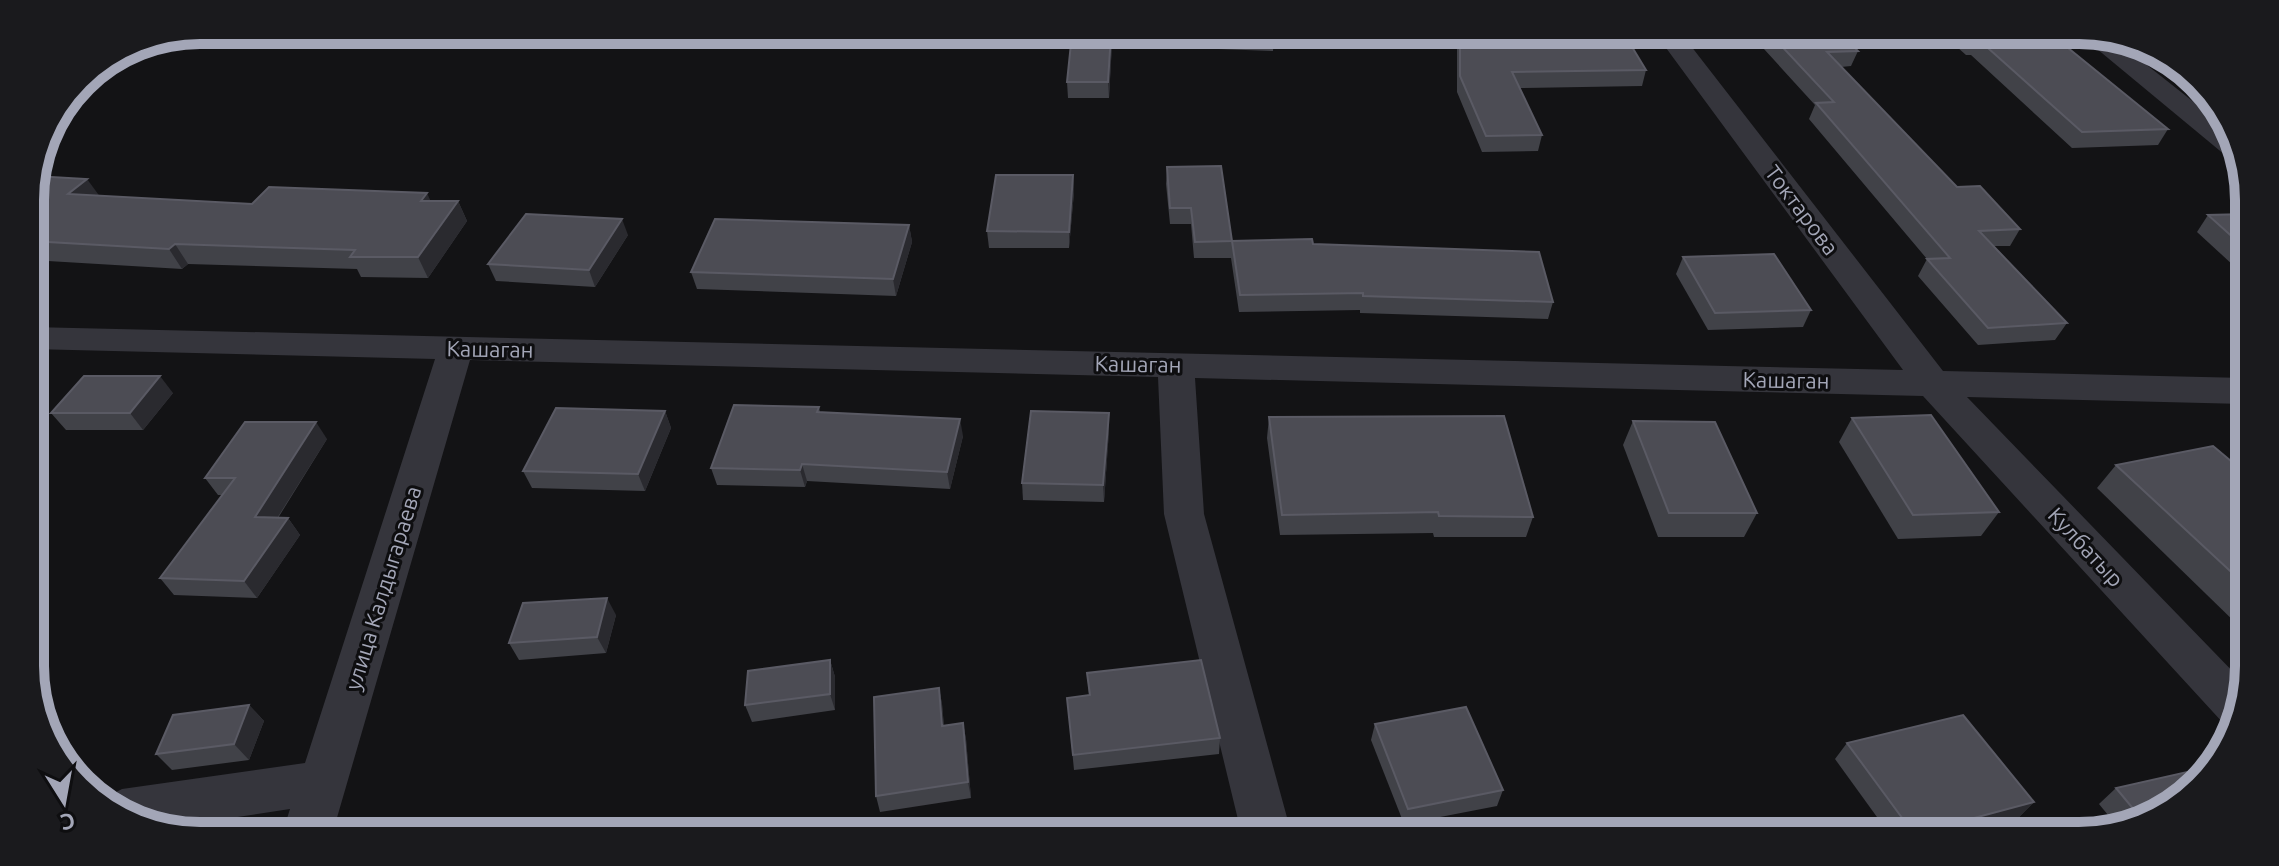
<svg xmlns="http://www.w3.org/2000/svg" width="2279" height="866" viewBox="0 0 2279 866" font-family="Ubuntu,sans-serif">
  <rect width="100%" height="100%" fill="#131315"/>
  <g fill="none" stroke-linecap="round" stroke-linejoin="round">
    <g fill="#35353c" fill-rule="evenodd">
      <path d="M1658 37H1684L1943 371 2245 378 2244 404 1967 397 2241 680 2240 720 2235 728 2224 724 1923 396 1195 378 1204 514 1291 832H1241L1164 514 1158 377 470 360 334 828H284L290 809 171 827H146L103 799 122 789 305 763 435 359 31 349V327L1903 370Z"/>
      <path d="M2085 39H2114L2224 126 2238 157 2225 155Z"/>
    </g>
  </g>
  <g fill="#414248">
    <path d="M541 32H609L603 40 543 37Z"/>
    <path d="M743 32 811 33 810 36 743 34Z"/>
    <path d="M930 33 997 34 996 38 931 37Z"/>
    <path d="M1219 35H1274L1273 51 1218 49Z"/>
    <path d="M1457 36 1626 37 1646 70 1642 86 1520 88 1542 135 1538 151 1482 152 1457 92Z"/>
    <path d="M1753 37 1845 38 1858 51 1851 66 1841 67 1957 187 2020 229 2010 246H1994L2067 323 2055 340 1978 345 1918 276 1927 259 1809 119 1815 105Z"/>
    <path d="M1947 38 2057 39 2168 129 2158 145 2072 148 1971 55H1966Z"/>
    <path d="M1112 43 1109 98H1068L1067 82Z"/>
    <path d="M1167 167 1232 241 1313 244 1553 302 1548 319 1360 313V310L1239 312 1231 258H1194L1191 224H1170L1166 184Z"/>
    <path d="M1073 175 1074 192 1069 248H989L987 231Z"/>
    <path d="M30 188 99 196 252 204 458 201 467 221 428 278 361 277 357 269 188 264 182 269 31 260Z"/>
    <path d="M2247 214 2246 277 2197 232 2208 215Z"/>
    <path d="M909 225 912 242 896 296 697 289 691 272Z"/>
    <path d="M628 235 595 287 496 281 488 264Z"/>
    <path d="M1683 257 1811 310 1803 327 1708 330 1676 274Z"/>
    <path d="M173 393 143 430H66L51 413Z"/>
    <path d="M819 407 820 412 963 436 950 489 807 481 805 487 717 485 711 468Z"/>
    <path d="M665 411 671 428 645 491 532 488 523 471Z"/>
    <path d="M1269 417 1533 517 1526 537H1434L1433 533 1280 535 1267 438Z"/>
    <path d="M1852 418 1999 512 1981 536 1898 539 1839 442Z"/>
    <path d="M1633 421 1757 513 1744 537H1658L1623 445Z"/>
    <path d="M1109 430 1104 502 1023 500 1022 483Z"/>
    <path d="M327 439 278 518H288L300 535 257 598 174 595 160 578 222 495H218L205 478Z"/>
    <path d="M2116 465 2244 472 2241 628 2097 488Z"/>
    <path d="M616 615 606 653 519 660 509 643Z"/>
    <path d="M830 660 835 677V710L752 722 745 705Z"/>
    <path d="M1087 673 1220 738 1219 754 1074 770 1067 698 1089 695Z"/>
    <path d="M939 688 942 704 944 726 963 723 966 739 971 798 880 812 876 796Z"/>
    <path d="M249 705 264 721 249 760 172 770 156 754Z"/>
    <path d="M1375 724 1503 790 1497 806 1404 824 1371 740Z"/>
    <path d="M1847 743 2034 802 2019 817 1953 835H1890L1835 759Z"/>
    <path d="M2116 788 2183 801 2117 826 2099 804Z"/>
  </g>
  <g fill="#2a2a2f">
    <path d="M600 32H609L603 40Z"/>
    <path d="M1112 34V43L1109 98 1108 82Z"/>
    <path d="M1073 175 1074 192 1069 248V232Z"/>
    <path d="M87 179 101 198 68 194Z"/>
    <path d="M427 193 436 213 421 201Z"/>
    <path d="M458 201 467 221 428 278 418 257Z"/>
    <path d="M622 219 628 235 595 287 589 270Z"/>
    <path d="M909 225 912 242 896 296 893 279Z"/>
    <path d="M175 244 188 264 182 269 169 249Z"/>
    <path d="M160 376 173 393 143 430 130 413Z"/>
    <path d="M32 399 43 412 32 427Z"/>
    <path d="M665 411 671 428 645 491 638 474Z"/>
    <path d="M1109 413V430L1104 502 1103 485Z"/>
    <path d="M960 419 963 436 950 489 947 472Z"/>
    <path d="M316 422 327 439 267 534 255 517Z"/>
    <path d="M802 464 807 481 805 487 800 470Z"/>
    <path d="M288 518 300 535 257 598 244 581Z"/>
    <path d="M607 598 616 615 606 653 597 637Z"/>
    <path d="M830 660 835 677V710L830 694Z"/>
    <path d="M939 688 942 704 945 742 942 726Z"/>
    <path d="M249 705 264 721 249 760 234 744Z"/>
    <path d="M963 723 966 739 971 798 968 782Z"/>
    <path d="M2034 802 2019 817 1953 835H1913Z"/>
  </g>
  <g fill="#4c4c54" stroke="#5a5a64" stroke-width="2">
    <path d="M1072 34H1111L1108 82H1067Z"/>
    <path d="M1460 36 1626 37 1646 70 1512 72 1542 135 1486 136 1460 76Z"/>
    <path d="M1773 37 1845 38 1858 51 1827 52 1957 187 1980 186 2020 229 1979 231 2067 323 1988 328 1927 259 1950 258 1816 103 1834 102Z"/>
    <path d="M1972 38 2057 39 2168 129 2082 132 1979 40H1974Z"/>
    <path d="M1221 166 1232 241 1195 242 1191 208H1170L1167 167Z"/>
    <path d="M996 175H1073L1069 232 987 231Z"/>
    <path d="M34 176 87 179 68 194 252 204 269 187 427 193 421 201H458L418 257H350L355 250 175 244 169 249 31 241 30 188Z"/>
    <path d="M526 214 622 219 589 270 488 264Z"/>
    <path d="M2247 214 2246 249 2208 215Z"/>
    <path d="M715 219 909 225 893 279 691 272Z"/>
    <path d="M1312 239 1313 244 1539 252 1553 302 1363 296V293L1240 295 1232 241Z"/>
    <path d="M1774 254 1811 310 1715 313 1683 257Z"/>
    <path d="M84 376H160L130 413H51Z"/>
    <path d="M734 405 819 407 817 412 960 419 947 472 802 464 800 470 711 468Z"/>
    <path d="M556 408 665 411 638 474 523 471Z"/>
    <path d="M1031 411 1109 413 1103 485 1022 483Z"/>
    <path d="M1931 415 1999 512 1913 515 1852 418Z"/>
    <path d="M1504 416 1533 517 1439 516 1438 512 1282 515 1269 417Z"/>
    <path d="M1633 421 1715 422 1757 513H1669Z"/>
    <path d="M245 422H316L255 517 288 518 244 581 160 578 235 478H205Z"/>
    <path d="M2213 446 2244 472 2242 582 2116 465Z"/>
    <path d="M607 598 597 637 509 643 523 603Z"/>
    <path d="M830 660V694L745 705 748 671Z"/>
    <path d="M1201 660 1220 738 1073 755 1067 698 1090 695 1087 673Z"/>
    <path d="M939 688 942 726 963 723 968 782 876 796 874 697Z"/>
    <path d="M249 705 234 744 156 754 173 715Z"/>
    <path d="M1466 707 1503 790 1408 809 1375 724Z"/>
    <path d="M1963 715 2034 802 1914 834 1847 743Z"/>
    <path d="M2187 772 2196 782 2183 801 2140 817 2116 788Z"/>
    <path d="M588 824V829H563Z"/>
  </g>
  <g text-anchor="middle" stroke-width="6" stroke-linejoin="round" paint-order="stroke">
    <g font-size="22" fill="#a3a6b7" stroke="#0e0e10">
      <text transform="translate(1802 210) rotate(53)" y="8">Токтарова</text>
      <text transform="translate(490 349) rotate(1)" y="8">Кашаган</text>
      <text transform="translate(1138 364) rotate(1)" y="8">Кашаган</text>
      <text transform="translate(1786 380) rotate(1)" y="8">Кашаган</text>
      <text transform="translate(2086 547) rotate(47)" y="8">Кулбатыр</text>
      <text transform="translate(383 588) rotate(-73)" y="8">улица Калдыгараева</text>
    </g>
  </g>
  <path d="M0 0H2279V866H0ZM200 44H2079A156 156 0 0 1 2235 200V666A156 156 0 0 1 2079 822H200A156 156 0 0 1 44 666V200A156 156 0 0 1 200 44Z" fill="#1a1a1d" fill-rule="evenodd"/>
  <path fill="none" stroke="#a3a6b7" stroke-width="10" d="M200 44H2079A156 156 0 0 1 2235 200V666A156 156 0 0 1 2079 822H200A156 156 0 0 1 44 666V200A156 156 0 0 1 200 44Z"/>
  <g transform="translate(64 802) rotate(169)" stroke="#0e0e10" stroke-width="6" paint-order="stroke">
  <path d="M0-6L14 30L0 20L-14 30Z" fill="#a3a6b7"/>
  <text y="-12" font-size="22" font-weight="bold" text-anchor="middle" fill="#a3a6b7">С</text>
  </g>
</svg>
